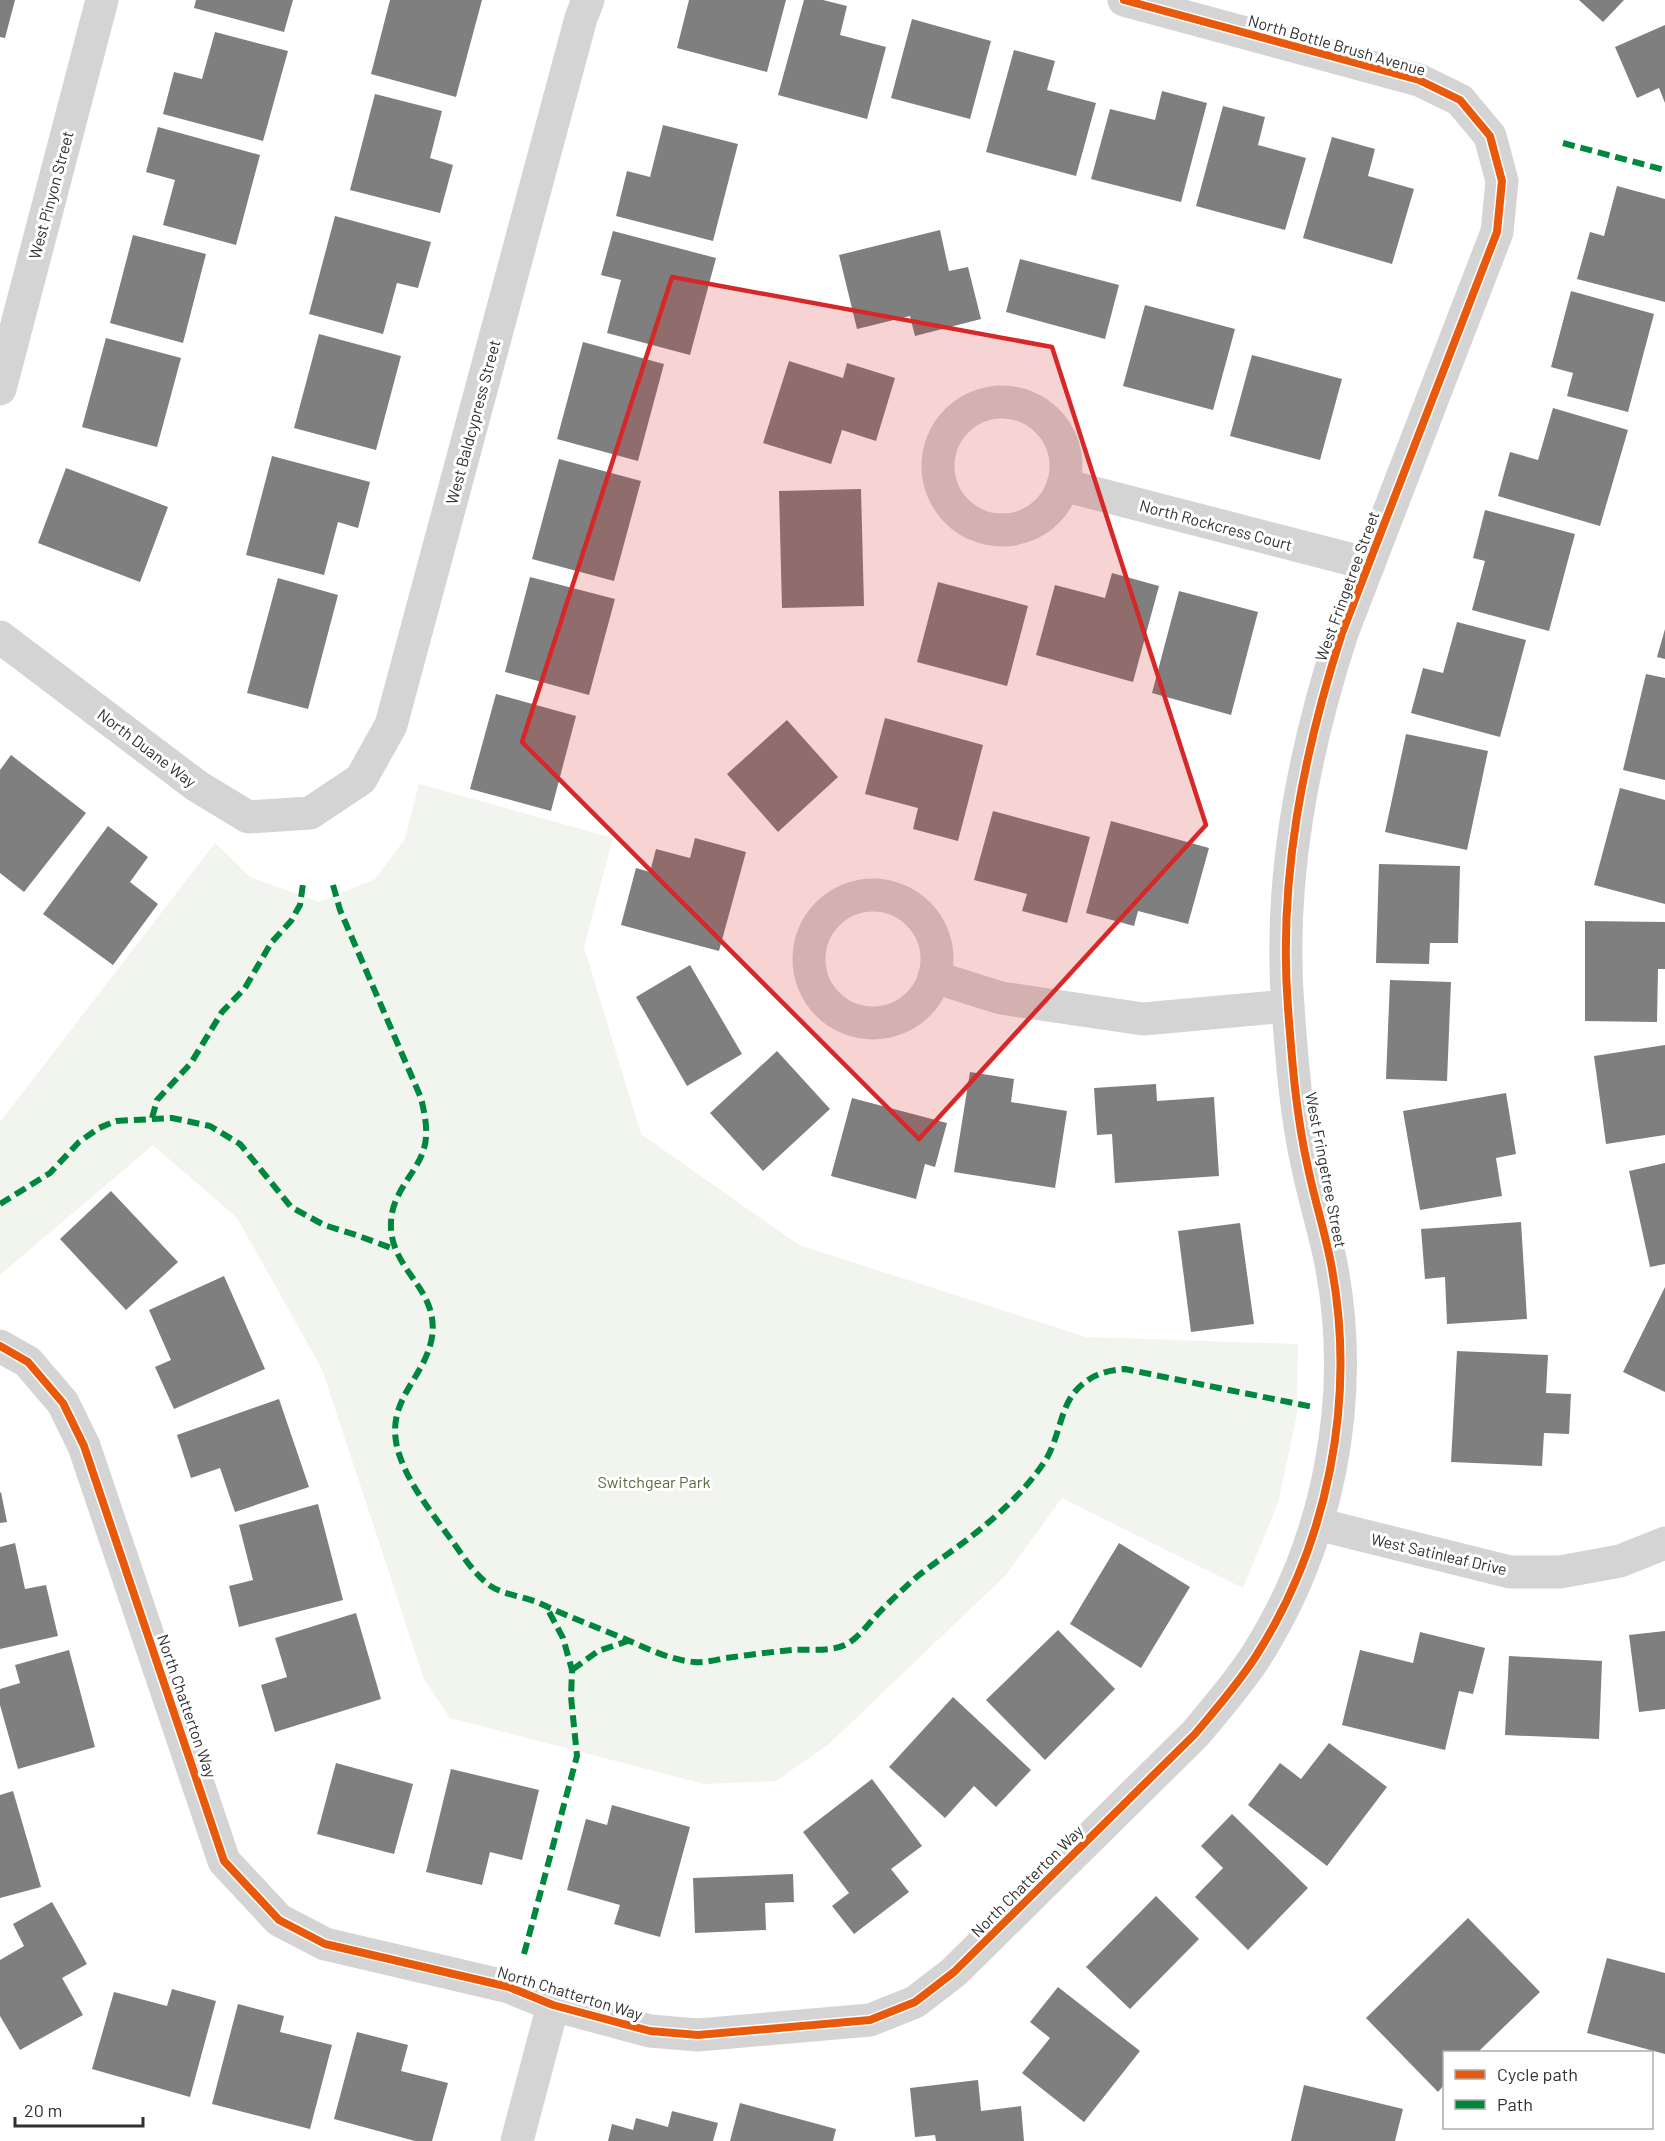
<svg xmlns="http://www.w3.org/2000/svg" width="1665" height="2141" viewBox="0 0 1665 2141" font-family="Barlow,sans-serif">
  <rect width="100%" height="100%" fill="#fff"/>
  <path fill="#f2f5ed" d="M419 784 613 838 584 947 641 1134 799 1245 1086 1337 1298 1344 1297 1414 1278 1503 1243 1588 1062 1498 1005 1576 829 1744 776 1781 704 1784 450 1718 424 1679 322 1369 237 1218 153 1145 0 1275V1122L215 843 250 877 319 902 375 879 405 839Z"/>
  <g fill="#7f7f7f">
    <path d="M0 0H15L5 38 0 37Z"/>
    <path d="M196 0H293L284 32 194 8Z"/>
    <path d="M390 0H482L456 97 371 74Z"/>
    <path d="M689 0H786L767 72 677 48Z"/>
    <path d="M804 0H823L847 6 840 35 886 47 867 119 778 95Z"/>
    <path d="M1579 0H1624L1603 22Z"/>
    <path d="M912 19 991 41 970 119 891 98Z"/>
    <path d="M1665 25V103L1659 88 1637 98 1615 47Z"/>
    <path d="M215 32 288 51 263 141 163 114 174 72 202 79Z"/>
    <path d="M1014 50 1055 61 1047 90 1096 103 1076 176 986 152Z"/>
    <path d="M1162 91 1207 103 1181 202 1091 179 1110 109 1155 120Z"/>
    <path d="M375 94 442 111 430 158 453 165 440 213 350 190Z"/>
    <path d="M1223 106 1265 117 1258 145 1306 158 1285 230 1196 206Z"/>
    <path d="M663 125 738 144 713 241 616 216 627 171 650 177Z"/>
    <path d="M158 127 260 155 236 245 163 225 175 180 146 172Z"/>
    <path d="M1332 137 1375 149 1368 176 1414 189 1392 264 1303 238Z"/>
    <path d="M1617 186 1665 199V302L1577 279 1590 232 1604 236Z"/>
    <path d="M335 216 431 242 418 288 397 283 383 334 309 314Z"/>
    <path d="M940 230 949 271 968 267 981 319 915 336 910 316 857 329 839 255Z"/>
    <path d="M613 231 716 258 690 355 607 333 621 280 601 275Z"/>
    <path d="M133 235 206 254 183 343 110 323Z"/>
    <path d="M1020 259 1119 285 1105 339 1006 312Z"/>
    <path d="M1571 291 1654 314 1628 412 1567 396 1573 373 1551 367Z"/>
    <path d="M1145 305 1235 329 1213 410 1123 386Z"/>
    <path d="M319 334 401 356 376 450 294 428Z"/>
    <path d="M106 338 181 358 157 447 82 427Z"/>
    <path d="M583 342 664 364 638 461 557 439Z"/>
    <path d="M1252 355 1342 379 1320 460 1230 436Z"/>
    <path d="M789 361 843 378 847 363 895 378 876 441 842 430 831 464 763 443Z"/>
    <path d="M1553 408 1628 430 1600 526 1498 496 1510 452 1538 460Z"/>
    <path d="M272 456 370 482 358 528 338 522 324 575 246 555Z"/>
    <path d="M559 459 641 481 614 581 532 559Z"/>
    <path d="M66 468 168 507 140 582 38 543Z"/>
    <path d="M861 489 864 606 782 608 779 491Z"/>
    <path d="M1485 510 1575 534 1549 631 1472 610 1485 561 1473 558Z"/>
    <path d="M1112 573 1159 586 1133 682 1036 655 1055 585 1105 598Z"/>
    <path d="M530 577 615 599 589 695 505 672Z"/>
    <path d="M278 578 338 595 308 709 247 693Z"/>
    <path d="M938 582 1028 606 1007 686 917 662Z"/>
    <path d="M1179 591 1258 612 1231 715 1152 693Z"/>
    <path d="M1457 622 1526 640 1500 737 1411 713 1423 668 1443 673Z"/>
    <path d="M1665 629V659L1657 657Z"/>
    <path d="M1646 674 1665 678V780L1623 770Z"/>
    <path d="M496 694 576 716 551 811 470 789Z"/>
    <path d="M885 718 983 745 958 841 913 829 918 808 865 794Z"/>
    <path d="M787 720 838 777 778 832 727 774Z"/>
    <path d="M1406 734 1488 751 1467 850 1385 832Z"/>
    <path d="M11 755 86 813 24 892 0 873V770Z"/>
    <path d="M1620 788 1665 800V904L1594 885Z"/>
    <path d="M993 811 1090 837 1067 923 1022 911 1027 894 974 880Z"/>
    <path d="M1111 821 1209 848 1188 924 1138 911 1134 926 1086 913Z"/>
    <path d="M108 826 148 857 130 882 158 904 113 965 43 914Z"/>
    <path d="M695 838 746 852 719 951 621 925 636 868 650 872 656 849 690 858Z"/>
    <path d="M1379 864 1460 866 1458 943H1430L1429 964 1376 963Z"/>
    <path d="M1585 921 1665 922V969H1658L1657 1022 1585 1021Z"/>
    <path d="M690 965 742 1054 687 1086 636 997Z"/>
    <path d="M1390 980 1451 982 1447 1081 1386 1079Z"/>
    <path d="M1665 1045V1135L1606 1144 1594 1056Z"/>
    <path d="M777 1051 830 1109 763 1171 710 1113Z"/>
    <path d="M970 1072 1014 1079 1011 1102 1067 1111 1055 1188 954 1172Z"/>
    <path d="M1156 1084 1157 1101 1214 1097 1219 1176 1115 1183 1112 1134 1097 1135 1094 1088Z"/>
    <path d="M1506 1093 1516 1154 1496 1158 1502 1196 1420 1210 1403 1111Z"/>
    <path d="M852 1098 947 1123 935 1167 925 1164 916 1199 831 1176Z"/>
    <path d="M1665 1163V1264L1650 1267 1629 1171Z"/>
    <path d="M111 1191 178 1262 126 1310 60 1239Z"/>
    <path d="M1521 1222 1527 1319 1447 1324 1445 1277 1425 1279 1421 1229Z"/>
    <path d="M1240 1223 1254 1324 1191 1332 1178 1231Z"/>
    <path d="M224 1276 265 1369 174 1409 155 1367 171 1360 149 1310Z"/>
    <path d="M1665 1287V1392L1623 1372Z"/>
    <path d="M1457 1351 1548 1355 1546 1393 1571 1394 1569 1434 1544 1433 1542 1466 1451 1462Z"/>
    <path d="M279 1399 309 1487 235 1512 220 1468 191 1478 177 1435Z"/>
    <path d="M1 1492 7 1522 0 1523V1493Z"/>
    <path d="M318 1504 343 1600 239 1627 229 1586 253 1580 239 1525Z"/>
    <path d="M15 1543 25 1589 46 1585 58 1636 0 1649V1547Z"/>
    <path d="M1119 1543 1190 1587 1141 1668 1070 1624Z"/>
    <path d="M356 1613 381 1699 275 1732 261 1685 287 1677 275 1638Z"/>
    <path d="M1058 1630 1115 1689 1045 1760 986 1700Z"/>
    <path d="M1665 1631V1709L1639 1712 1629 1635Z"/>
    <path d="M1420 1632 1485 1648 1473 1694 1459 1691 1445 1750 1342 1725 1360 1650 1413 1663Z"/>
    <path d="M69 1650 95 1747 18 1769 0 1705V1689L20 1683 15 1665Z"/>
    <path d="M1509 1656 1602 1661 1599 1739 1505 1735Z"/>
    <path d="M953 1697 1031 1770 996 1807 974 1786 945 1818 889 1767Z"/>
    <path d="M1329 1743 1387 1787 1327 1866 1248 1805 1280 1763 1301 1779Z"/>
    <path d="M336 1763 413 1784 394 1854 317 1834Z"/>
    <path d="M451 1769 539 1790 522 1860 490 1852 482 1885 426 1872Z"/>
    <path d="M872 1779 922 1846 891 1869 909 1892 854 1934 832 1906 849 1893 803 1832Z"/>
    <path d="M13 1791 41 1887 0 1898V1795Z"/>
    <path d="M612 1805 690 1827 660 1937 614 1924 620 1905 567 1890 586 1819 607 1825Z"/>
    <path d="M1232 1814 1308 1888 1248 1950 1195 1897 1223 1868 1201 1846Z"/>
    <path d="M793 1874 794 1902 765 1903 766 1930 695 1933 693 1878Z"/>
    <path d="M1156 1896 1199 1939 1130 2009 1086 1967Z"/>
    <path d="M52 1902 87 1964 62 1978 83 2015 20 2050 0 2016V1960L24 1946 13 1924Z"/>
    <path d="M1468 1918 1540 1992 1478 2052H1444V2085L1438 2092 1366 2018Z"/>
    <path d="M1607 1958 1665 1973V2054L1587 2033Z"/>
    <path d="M1058 1987 1140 2051 1084 2122 1022 2073 1050 2038 1030 2022Z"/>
    <path d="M172 1989 216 2001 190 2097 92 2069 114 1992 167 2006Z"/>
    <path d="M238 2004 284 2016 280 2032 332 2045 310 2129 212 2104Z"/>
    <path d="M357 2032 408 2045 401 2071 448 2083 432 2141H415L334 2119Z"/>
    <path d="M978 2080 981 2111 1021 2106 1024 2141H936L935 2135 915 2137 910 2088Z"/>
    <path d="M1304 2085 1403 2109 1395 2141H1291Z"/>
    <path d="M740 2103 836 2129 833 2141H730Z"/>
    <path d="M672 2111 718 2123 713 2141H608L612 2124 633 2130 636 2118 668 2127Z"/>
  </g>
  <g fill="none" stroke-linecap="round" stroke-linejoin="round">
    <g stroke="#d4d4d4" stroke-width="33">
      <path d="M0 389 102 0"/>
      <circle cx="1002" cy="466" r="64"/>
      <path d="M1063 485 1369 564"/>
      <path d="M0 637 197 786 248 817 310 813 361 779 391 725 581 18 588 0"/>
      <circle cx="873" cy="959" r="64"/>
      <path d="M934 977 1001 998 1143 1019 1288 1006"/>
      <path d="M0 1346 28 1362 63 1403 84 1446 224 1861 279 1920 325 1944 509 1987 553 2005 650 2031 698 2035 870 2020 915 2002 954 1972 1195 1734C1216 1709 1238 1684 1256 1656 1328 1543 1356 1401 1332 1269 1326 1235 1315 1202 1308 1168 1296 1115 1292 1061 1288 1008 1278 880 1303 754 1342 633L1497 232 1502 181 1490 136 1460 100 1419 80 1124 0"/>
      <path d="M1317 1524 1510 1572H1560L1620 1561 1665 1543"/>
      <path d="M517 2141 553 2005"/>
    </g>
    <g stroke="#00873e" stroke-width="6" stroke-dasharray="12 6" stroke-linecap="butt">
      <path d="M1563 143 1665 170"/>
      <path d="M333 885 340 910 421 1098C424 1111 427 1124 426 1137 424 1171 389 1188 391 1228 393 1272 439 1289 432 1337 425 1380 382 1401 399 1454 409 1484 429 1509 447 1534 460 1551 472 1572 489 1585 503 1595 523 1596 539 1603 567 1616 596 1627 625 1639 646 1648 670 1660 694 1662 705 1663 715 1660 726 1658 748 1655 771 1652 792 1650 809 1649 829 1652 845 1645 856 1640 866 1627 874 1618 886 1605 899 1593 912 1581 927 1568 944 1557 960 1545 991 1522 1024 1493 1045 1461 1058 1441 1060 1412 1073 1394 1088 1376 1102 1371 1125 1369L1313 1407"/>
      <path d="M152 1118 157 1100 191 1063 222 1012 245 988 271 943 291 921 300 905 303 884"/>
      <path d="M0 1204 50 1173 79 1142 99 1128 116 1121 172 1118 210 1126 240 1144 291 1207 324 1225 356 1235 394 1249"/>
      <path d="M572 1670 598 1651 628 1641"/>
      <path d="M524 1954 577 1756 571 1697 572 1670 563 1638 547 1608"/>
    </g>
    <g stroke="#fff" stroke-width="11">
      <path id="cycleway" d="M0 1346 28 1362 63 1403 84 1446 224 1861 279 1920 325 1944 509 1987 553 2005 650 2031 698 2035 870 2020 915 2002 954 1972 1195 1734C1216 1709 1238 1684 1256 1656 1328 1543 1356 1401 1332 1269 1326 1235 1315 1202 1308 1168 1296 1115 1292 1061 1288 1008 1278 880 1303 754 1342 633L1497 232 1502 181 1490 136 1460 100 1419 80 1124 0"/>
    </g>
    <use href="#cycleway" stroke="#e8590c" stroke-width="8"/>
  </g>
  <path fill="#d62828" fill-opacity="0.2" stroke="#d62828" stroke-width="4.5" stroke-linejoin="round" d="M672 277 1052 347 1206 825 919 1139 522 742Z"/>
  <g text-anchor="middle" stroke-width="6" stroke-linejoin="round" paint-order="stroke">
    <g font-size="16" fill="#303030" stroke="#fff">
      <text transform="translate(1337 45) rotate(16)" y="6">North Bottle Brush Avenue</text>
      <text transform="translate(51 195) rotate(-75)" y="6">West Pinyon Street</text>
      <text transform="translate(473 422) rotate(-75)" y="6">West Baldcypress Street</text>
      <text transform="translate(1216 525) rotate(15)" y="6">North Rockcress Court</text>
      <text transform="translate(1347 586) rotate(-70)" y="6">West Fringetree Street</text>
      <text transform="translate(147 748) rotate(37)" y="6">North Duane Way</text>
      <text transform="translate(1326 1170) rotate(79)" y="6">West Fringetree Street</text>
      <text transform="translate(1439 1554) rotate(13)" y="6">West Satinleaf Drive</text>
      <text transform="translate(187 1706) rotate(71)" y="6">North Chatterton Way</text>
      <text transform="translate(1027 1881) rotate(-45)" y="6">North Chatterton Way</text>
      <text transform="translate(570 1993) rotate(17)" y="6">North Chatterton Way</text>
    </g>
    <g font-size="16" fill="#576a3e" stroke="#fff">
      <text x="654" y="1488">Switchgear Park</text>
    </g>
  </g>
  <rect x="1443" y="2051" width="210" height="78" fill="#ffffff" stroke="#acacac" stroke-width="1.5"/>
  <rect x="1455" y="2070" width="30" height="9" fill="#e8590c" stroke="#acacac" stroke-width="1.5"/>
  <text x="1497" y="2081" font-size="18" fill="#303030">Cycle path</text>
  <rect x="1455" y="2100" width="30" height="9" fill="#00873e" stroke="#acacac" stroke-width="1.5"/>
  <text x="1497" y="2111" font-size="18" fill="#303030">Path</text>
  <path d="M15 2117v9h128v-9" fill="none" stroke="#303030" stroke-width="3"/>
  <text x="24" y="2117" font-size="18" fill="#303030" stroke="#ffffff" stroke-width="4.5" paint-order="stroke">20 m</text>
</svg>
